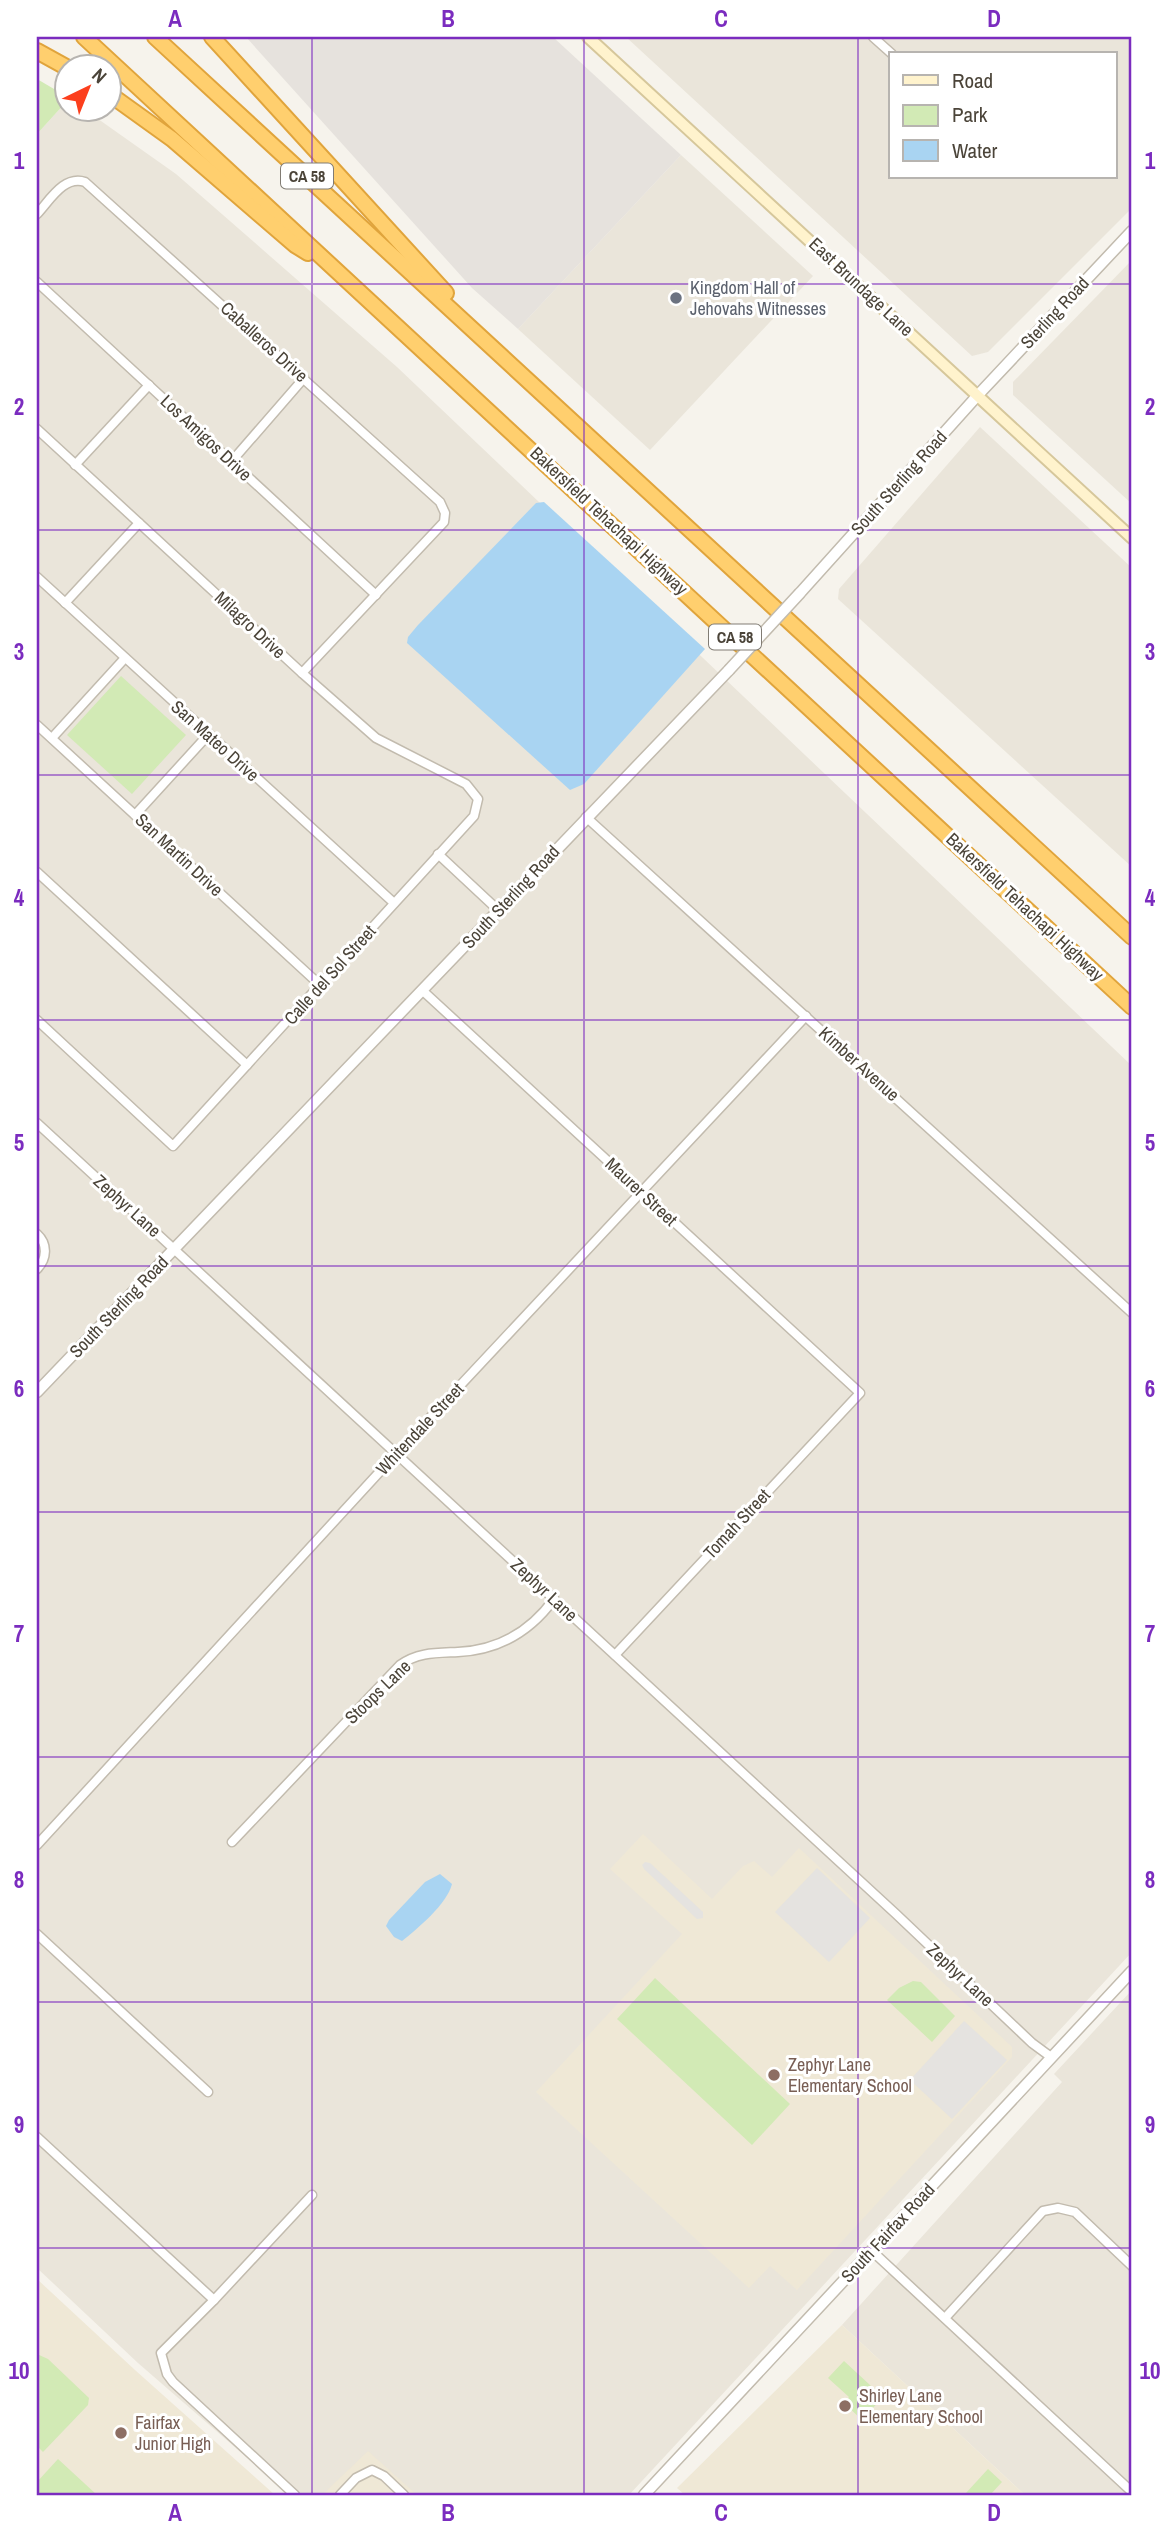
<svg xmlns="http://www.w3.org/2000/svg" width="1169" height="2532" viewBox="0 0 1169 2532" font-family="'Archivo Narrow',sans-serif">
  <rect width="100%" height="100%" fill="#f6f3ec"/>
  <g fill="#eae5da" fill-rule="evenodd">
    <path d="M626 37H1132V208L988 352 972 356ZM891 54H1115V177H891Z"/>
    <path d="M66 102V108L84 109 176 174 397 367 1132 1066V1952L629 2495H290L138 2363 37 2268V134Z"/>
    <path d="M681 155 813 276 650 450 518 329Z"/>
    <path d="M1132 260V504L1013 395V382Z"/>
    <path d="M980 427 1132 568V867L838 599 839 589Z"/>
    <path d="M1132 1990V2495H1025L842 2325 1062 2082 1054 2074Z"/>
  </g>
  <path fill="#e6e2dd" d="M246 37H553L681 155 518 329 472 288Z"/>
  <g fill="#efe8d6">
    <path d="M643 1834 712 1899 743 1866 754 1861 772 1877 799 1848 1012 2047V2057L797 2290 770 2266 749 2288 536 2092 682 1934 610 1869Z"/>
    <path d="M37 2279 135 2370 275 2495H37Z"/>
    <path d="M842 2325 1025 2495H685L677 2488Z"/>
    <path d="M368 2451 417 2495H322Z"/>
  </g>
  <g fill="#d2eab5">
    <path d="M37 79 66 96V102L37 134Z"/>
    <path d="M121 676 186 735 132 794 67 735Z"/>
    <path d="M655 1978 790 2104 752 2145 617 2019Z"/>
    <path d="M913 1981 921 1982 955 2016 932 2042 887 2000 899 1988Z"/>
    <path d="M37 2354 48 2359 89 2398 88 2405 43 2452 37 2446Z"/>
    <path d="M844 2361 883 2397 862 2420 844 2403 849 2397 828 2378Z"/>
    <path d="M58 2459 97 2495H37V2482Z"/>
    <path d="M988 2469 1002 2482 990 2495H968L966 2493Z"/>
  </g>
  <g fill="#e5e3e0">
    <path d="M645 1862 650 1863 703 1912V1918L697 1919 644 1869 642 1865Z"/>
    <path d="M817 1868 870 1918 829 1962 775 1912Z"/>
    <path d="M964 2021 1007 2060 952 2119 910 2080Z"/>
  </g>
  <g fill="#a9d4f2">
    <path d="M544 502 705 649 584 784 570 790 407 643 408 637 418 625 536 503Z"/>
    <path d="M440 1874 452 1884C447 1904 418 1928 402 1941L394 1937 386 1926 389 1920 425 1882Z"/>
  </g>
  <g fill="none" stroke-linecap="round" stroke-linejoin="round">
    <g stroke="#c2bbae" stroke-width="11">
      <g id="minor">
        <path d="M873 37 892 54"/>
        <path d="M37 214C50 200 64 175 85 182L440 502 445 513 444 522 302 673"/>
        <path d="M37 282 376 595"/>
        <path d="M37 429 302 673 376 738 466 784 478 799 474 816 173 1146 37 1020"/>
        <path d="M231 462 304 378"/>
        <path d="M75 465 149 385"/>
        <path d="M37 577 394 903"/>
        <path d="M65 603 139 523"/>
        <path d="M37 725 320 985"/>
        <path d="M52 738 125 658"/>
        <path d="M135 815 208 735"/>
        <path d="M586 817 1132 1313"/>
        <path d="M438 854 498 910"/>
        <path d="M37 872 247 1065"/>
        <path d="M423 991 860 1393 615 1655"/>
        <path d="M37 1123 896 1914 1032 2043 1051 2057"/>
        <path d="M37 1234C48 1244 47 1259 37 1269"/>
        <path d="M232 1842 400 1665C418 1652 437 1653 458 1652 499 1650 530 1632 554 1599"/>
        <path d="M37 1845 396 1454 806 1016"/>
        <path d="M37 1934 208 2092"/>
        <path d="M37 2137 214 2300"/>
        <path d="M872 2251 1132 2492"/>
        <path d="M945 2318 1043 2211 1058 2208 1075 2212 1132 2266"/>
        <path d="M295 2495 173 2382 167 2374 161 2353 214 2300 312 2195"/>
        <path d="M340 2495 356 2478 372 2470 384 2476 404 2495"/>
      </g>
    </g>
    <g stroke="#c2bbae" stroke-width="13">
      <g id="tertiary">
        <path d="M800 593 978 395 1132 231"/>
        <path d="M37 1392 729 670"/>
        <path d="M644 2495 1132 1971"/>
      </g>
    </g>
    <g stroke="#d6c79b" stroke-width="14">
      <path id="secondary" d="M588 37 1132 538"/>
    </g>
    <g stroke="#e0a43c" stroke-width="18">
      <g id="motorway">
        <path d="M84 37 1132 1007"/>
        <path d="M155 37 1132 937"/>
        <path d="M212 37 446 293"/>
        <path d="M37 51 66 67"/>
        <path d="M108 93 172 139 295 245 308 253"/>
      </g>
    </g>
    <use href="#minor" stroke="#fff" stroke-width="8"/>
    <use href="#tertiary" stroke="#fff" stroke-width="10"/>
    <use href="#secondary" stroke="#fff3cd" stroke-width="10"/>
    <use href="#motorway" stroke="#ffcf6e" stroke-width="14"/>
    <g stroke="#c2bbae" stroke-width="13" stroke-linecap="butt">
      <path id="tertiary-bridge" d="M729 670 800 593"/>
    </g>
    <use href="#tertiary-bridge" stroke="#fff" stroke-width="10"/>
  </g>
  <path fill="none" stroke="#7b2cbf" stroke-width="2" stroke-opacity="0.55" d="M312 37V2495M584 37V2495M858 37V2495M37 284H1132M37 530H1132M37 775H1132M37 1020H1132M37 1266H1132M37 1512H1132M37 1757H1132M37 2002H1132M37 2248H1132"/>
  <circle fill="#6b7280" stroke="#fff" stroke-width="2.5" cx="676" cy="298" r="7"/>
  <g fill="#8d6e63" stroke="#fff" stroke-width="2.5">
    <circle cx="774" cy="2075" r="7"/>
    <circle cx="845" cy="2406" r="7"/>
    <circle cx="121" cy="2433" r="7"/>
  </g>
  <g text-anchor="middle" stroke-width="6" stroke-linejoin="round" paint-order="stroke">
    <g fill="#fff" stroke="#817c74" stroke-width="2">
      <rect x="281" y="163.5" width="52" height="25" rx="5"/>
      <rect x="709" y="624.5" width="52" height="25" rx="5"/>
    </g>
    <g font-size="16" font-weight="bold" fill="#4b4439">
      <text x="307" y="182">CA 58</text>
      <text x="735" y="643">CA 58</text>
    </g>
    <g font-size="18" fill="#4b4439" stroke="#fff">
      <text transform="translate(861 287) rotate(43)" y="6">East Brundage Lane</text>
      <text transform="translate(1055 313) rotate(-47)" y="6">Sterling Road</text>
      <text transform="translate(264 342) rotate(42)" y="6">Caballeros Drive</text>
      <text transform="translate(206 438) rotate(43)" y="6">Los Amigos Drive</text>
      <text transform="translate(899 483) rotate(-48)" y="6">South Sterling Road</text>
      <text transform="translate(609 521) rotate(43)" y="6">Bakersfield Tehachapi Highway</text>
      <text transform="translate(250 625) rotate(43)" y="6">Milagro Drive</text>
      <text transform="translate(215 741) rotate(42)" y="6">San Mateo Drive</text>
      <text transform="translate(179 855) rotate(43)" y="6">San Martin Drive</text>
      <text transform="translate(511 897) rotate(-47)" y="6">South Sterling Road</text>
      <text transform="translate(1025 907) rotate(43)" y="6">Bakersfield Tehachapi Highway</text>
      <text transform="translate(330 975) rotate(-48)" y="6">Calle del Sol Street</text>
      <text transform="translate(859 1064) rotate(42)" y="6">Kimber Avenue</text>
      <text transform="translate(641 1192) rotate(43)" y="6">Maurer Street</text>
      <text transform="translate(127 1206) rotate(42)" y="6">Zephyr Lane</text>
      <text transform="translate(119 1307) rotate(-46)" y="6">South Sterling Road</text>
      <text transform="translate(420 1429) rotate(-47)" y="6">Whitendale Street</text>
      <text transform="translate(737 1524) rotate(-47)" y="6">Tomah Street</text>
      <text transform="translate(544 1590) rotate(43)" y="6">Zephyr Lane</text>
      <text transform="translate(378 1692) rotate(-44)" y="6">Stoops Lane</text>
      <text transform="translate(960 1975) rotate(43)" y="6">Zephyr Lane</text>
      <text transform="translate(888 2233) rotate(-47)" y="6">South Fairfax Road</text>
    </g>
    <g font-size="18" fill="#5b616d" stroke="#fff" text-anchor="start">
      <text x="690" y="294">Kingdom Hall of<tspan x="690" dy="21">Jehovahs Witnesses</tspan></text>
    </g>
    <g font-size="18" fill="#785e54" stroke="#fff" text-anchor="start">
      <text x="788" y="2071">Zephyr Lane<tspan x="788" dy="21">Elementary School</tspan></text>
      <text x="859" y="2402">Shirley Lane<tspan x="859" dy="21">Elementary School</tspan></text>
      <text x="135" y="2429">Fairfax<tspan x="135" dy="21">Junior High</tspan></text>
    </g>
  </g>
  <rect width="1169" height="2532" fill="none" stroke="#ffffff" stroke-width="77"/>
  <rect x="889" y="52" width="228" height="126" fill="#ffffff" stroke="#b7b4b0" stroke-width="2"/>
  <rect x="903" y="75" width="35" height="10" fill="#fff3cd" stroke="#b7b4b0" stroke-width="2"/>
  <text x="952" y="88" font-size="21" fill="#4b4439">Road</text>
  <rect x="903" y="105" width="35" height="21" fill="#d2eab5" stroke="#b7b4b0" stroke-width="2"/>
  <text x="952" y="122" font-size="21" fill="#4b4439">Park</text>
  <rect x="903" y="140" width="35" height="21" fill="#a9d4f2" stroke="#b7b4b0" stroke-width="2"/>
  <text x="952" y="158" font-size="21" fill="#4b4439">Water</text>
  <g transform="translate(88 88) rotate(43)"><circle r="33" fill="#ffffff" stroke="#b7b4b0" stroke-width="2"/>
  <path d="M0-5L12 26L0 18L-12 26Z" fill="#fc3f1d"/>
  <text y="-10" font-size="19" font-weight="bold" text-anchor="middle" fill="#4b4439">N</text>
  </g>
  <rect x="38" y="38" width="1092" height="2456" fill="none" stroke="#7b2cbf" stroke-width="2.5"/>
  <g font-size="23" text-anchor="middle" font-weight="bold" fill="#7b2cbf">
    <text x="175" y="27">A</text>
    <text x="448" y="27">B</text>
    <text x="721" y="27">C</text>
    <text x="994" y="27">D</text>
    <text x="19" y="169">1</text>
    <text x="1150" y="169">1</text>
    <text x="19" y="415">2</text>
    <text x="1150" y="415">2</text>
    <text x="19" y="660">3</text>
    <text x="1150" y="660">3</text>
    <text x="19" y="906">4</text>
    <text x="1150" y="906">4</text>
    <text x="19" y="1151">5</text>
    <text x="1150" y="1151">5</text>
    <text x="19" y="1397">6</text>
    <text x="1150" y="1397">6</text>
    <text x="19" y="1642">7</text>
    <text x="1150" y="1642">7</text>
    <text x="19" y="1888">8</text>
    <text x="1150" y="1888">8</text>
    <text x="19" y="2133">9</text>
    <text x="1150" y="2133">9</text>
    <text x="19" y="2379">10</text>
    <text x="1150" y="2379">10</text>
    <text x="175" y="2521">A</text>
    <text x="448" y="2521">B</text>
    <text x="721" y="2521">C</text>
    <text x="994" y="2521">D</text>
  </g>
</svg>
